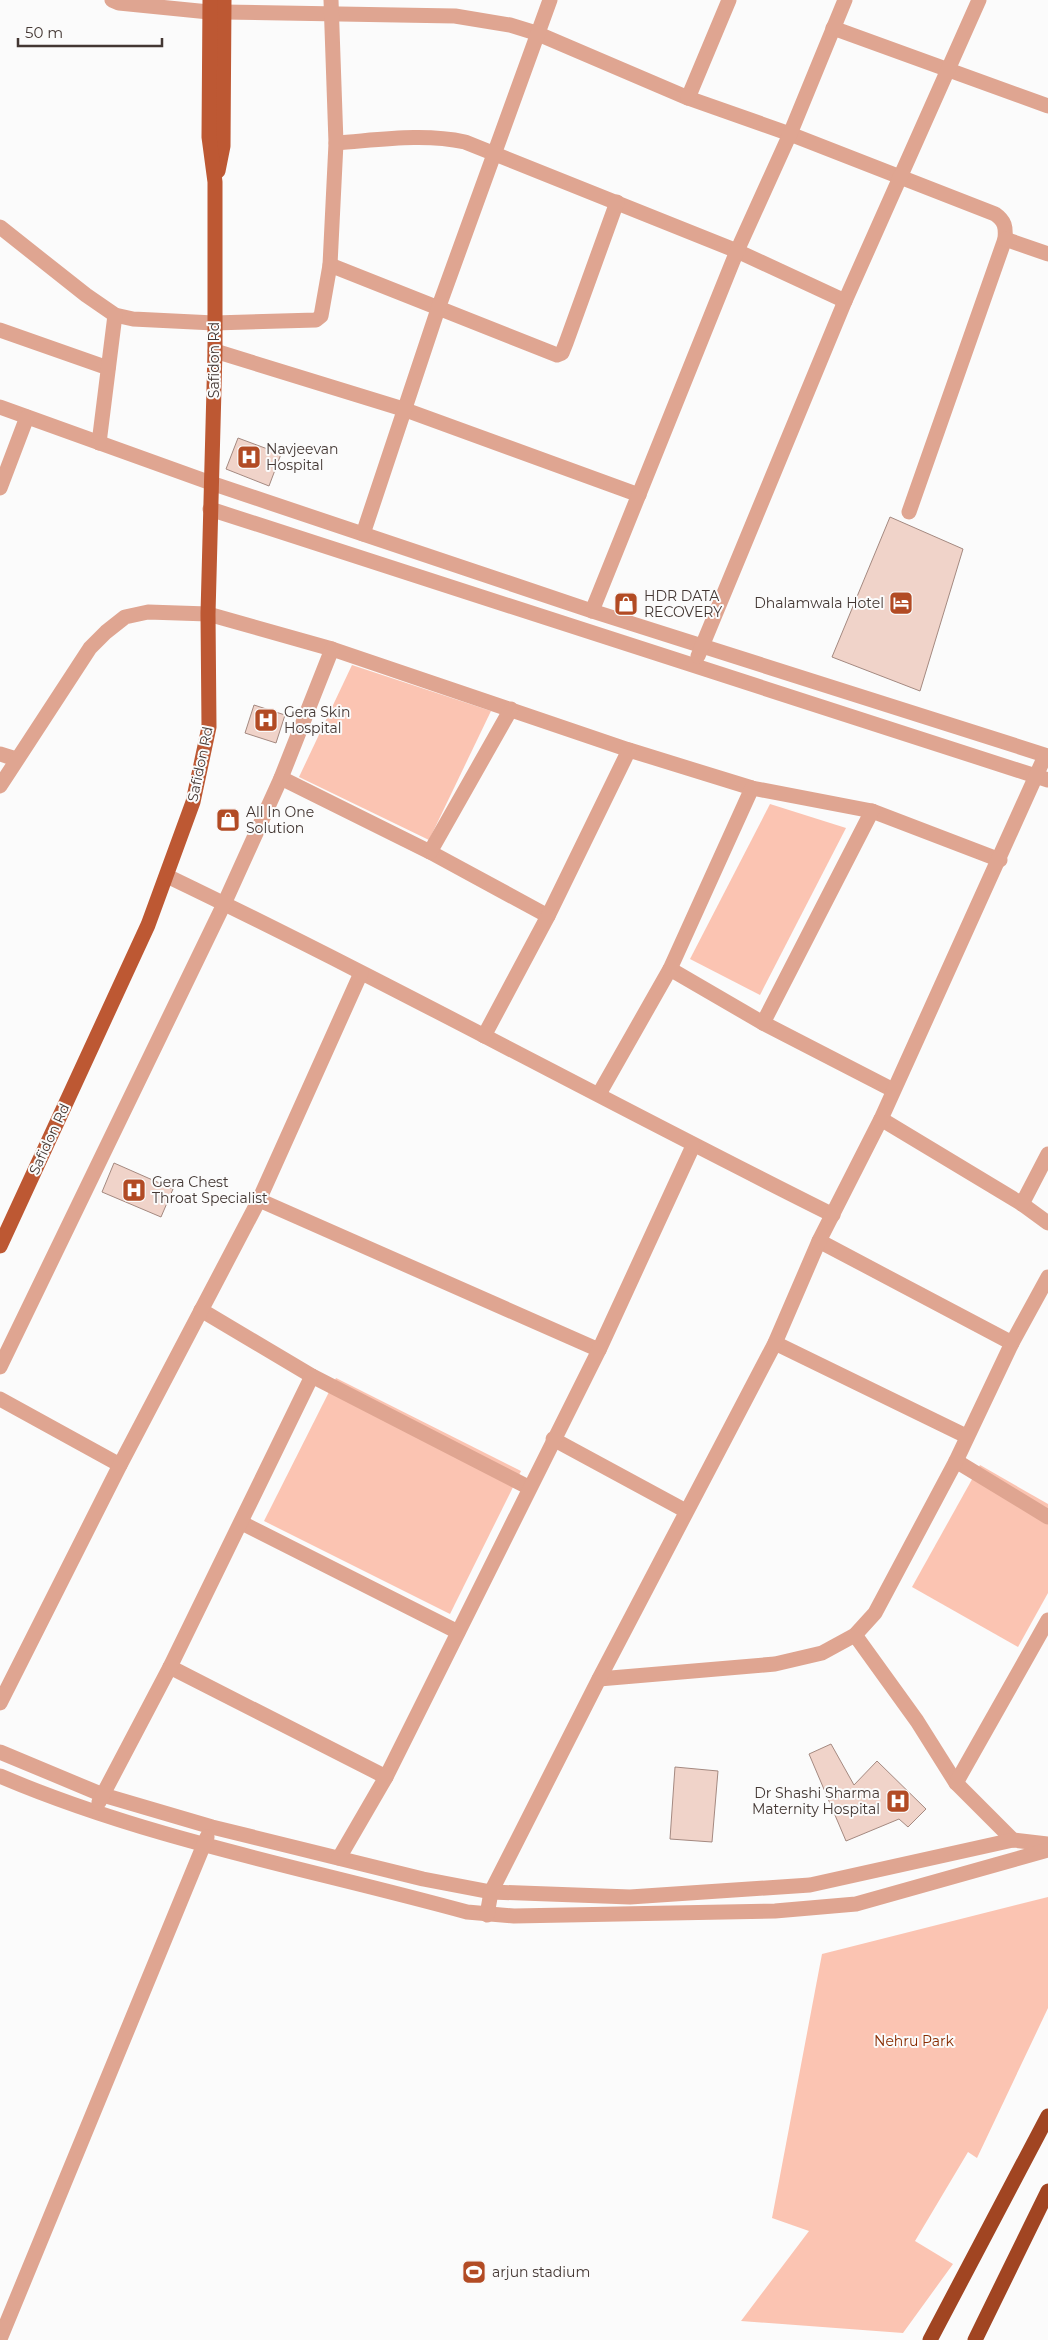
<svg xmlns="http://www.w3.org/2000/svg" width="1048" height="2340" viewBox="0 0 1048 2340" font-family="Montserrat,sans-serif">
  <rect width="100%" height="100%" fill="#fbfbfb"/>
  <g fill="#fbc4b2">
    <path d="M352 665 491 711 429 840 299 777Z"/>
    <path d="M770 804 846 828 760 995 690 959Z"/>
    <path d="M336 1378 521 1471 450 1614 264 1521Z"/>
    <path d="M980 1465 1048 1504V1593L1018 1647 912 1587Z"/>
    <path d="M1048 1897V2008L977 2158 968 2152 915 2241 953 2264 903 2333 741 2321 809 2231 772 2218 822 1954Z"/>
  </g>
  <g fill="#f0d3c9" stroke="#a48980">
    <path d="M238 438 281 454 269 486 226 469Z"/>
    <path d="M890 517 963 549 920 691 832 657Z"/>
    <path d="M254 705 285 715 276 743 245 733Z"/>
    <path d="M114 1163 173 1189 161 1217 102 1192Z"/>
    <path d="M831 1744 854 1785 877 1761 926 1809 908 1827 899 1819 846 1841 809 1754Z"/>
    <path d="M675 1767 718 1771 712 1842 670 1839Z"/>
  </g>
  <g fill="none" stroke-linecap="round" stroke-linejoin="round">
    <g stroke="#dfa591" stroke-width="15">
      <path d="M112 0 119 3 209 12"/>
      <path d="M223 12 455 16 510 25 536 33 688 98 790 134 995 214C1005 221 1006 227 1005 239L909 512"/>
      <path d="M833 28 1048 106"/>
      <path d="M688 98 729 0"/>
      <path d="M336 143C379 140 423 133 465 142L737 251 845 301"/>
      <path d="M0 227 86 295 115 315 133 319 214 323 316 320 321 316 330 265 336 143 331 0"/>
      <path d="M1005 239 1048 254"/>
      <path d="M330 265 557 355 562 353 566 343 617 202"/>
      <path d="M0 330 108 368"/>
      <path d="M215 351 403 409 639 495"/>
      <path d="M0 407 211 483 592 611 1048 756"/>
      <path d="M99 443 115 315"/>
      <path d="M0 488 27 417"/>
      <path d="M210 509 1048 780"/>
      <path d="M363 534 439 306 550 0"/>
      <path d="M592 611 737 251 790 134 845 0"/>
      <path d="M698 656 845 301 979 0"/>
      <path d="M0 754 16 759"/>
      <path d="M281 778 430 852 548 916"/>
      <path d="M0 786 90 648 106 632 125 617 148 612 208 614 332 649 629 750 752 788 872 811 1000 860"/>
      <path d="M430 852 511 709"/>
      <path d="M167 876C392 984 610 1104 833 1215"/>
      <path d="M670 969 763 1023 893 1090"/>
      <path d="M763 1023 872 811"/>
      <path d="M484 1036 548 916 629 750"/>
      <path d="M599 1094 670 969 752 788"/>
      <path d="M881 1119 1022 1204 1048 1223"/>
      <path d="M259 1200 599 1350"/>
      <path d="M1022 1204 1048 1154"/>
      <path d="M819 1241 1012 1343"/>
      <path d="M201 1310 312 1376 528 1487"/>
      <path d="M775 1343 966 1436"/>
      <path d="M0 1367 224 904 281 778 332 649"/>
      <path d="M0 1399 120 1465"/>
      <path d="M553 1439 686 1511"/>
      <path d="M956 1461 1048 1517"/>
      <path d="M242 1523 458 1632"/>
      <path d="M855 1635 917 1721 956 1783 1013 1840"/>
      <path d="M170 1667 386 1777"/>
      <path d="M599 1679 775 1664 822 1653 855 1635 875 1613 956 1461 1012 1343 1048 1277"/>
      <path d="M0 1703 120 1465 259 1200 361 973"/>
      <path d="M0 1752 103 1795 212 1827 423 1879 491 1892 630 1897 810 1885 1013 1840 1048 1844"/>
      <path d="M0 1776C150 1840 311 1869 467 1912L514 1916 775 1911 856 1904 1048 1850"/>
      <path d="M956 1783 1048 1620"/>
      <path d="M99 1802 170 1667 312 1376"/>
      <path d="M339 1858 386 1777 599 1350 693 1146"/>
      <path d="M487 1915 491 1892 599 1679 775 1343 819 1241 881 1119 1045 756"/>
      <path d="M0 2339 207 1837"/>
    </g>
    <g stroke="#bd5833" stroke-width="15">
      <path d="M218 171 223 146 224 0"/>
      <path d="M0 1246 148 925 193 802 209 727 208 614 215 351V182L209 137 210 0"/>
    </g>
    <g stroke="#a14522" stroke-width="15">
      <path d="M930 2340 1048 2116"/>
      <path d="M975 2340 1048 2191"/>
    </g>
  </g>
  <defs>
    <g id="hospital-square" transform="scale(1.25)"><rect x="-9" y="-9" width="18" height="18" rx="4" fill="#b24b24" stroke="#fbfbfb"/><path d="M-5-5h3v3.5h4V-5h3V5h-3V1.5h-4V5h-3Z" fill="#fff"/></g>
    <g id="hotel-square" transform="scale(1.25)"><rect x="-9" y="-9" width="18" height="18" rx="4" fill="#b24b24" stroke="#fbfbfb"/><path d="M-6-4.5h1.5V1H6V5H4.5V3h-9V5H-6ZM-4 0a1.8 1.8 0 1 1 3.6 0ZM.5 0V-2.5h3Q6-2.5 6 0Z" fill="#fff"/></g>
    <g id="shop-square" transform="scale(1.25)"><rect x="-9" y="-9" width="18" height="18" rx="4" fill="#b24b24" stroke="#fbfbfb"/><path d="M-5-2.5h2.3a2.7 3.5 0 0 1 5.4 0H5L5.5 6h-11ZM-1.5-2.5h3a1.5 2.3 0 0 0-3 0Z" fill="#fff"/></g>
    <g id="stadium-square" transform="scale(1.25)"><rect x="-9" y="-9" width="18" height="18" rx="4" fill="#b24b24" stroke="#fbfbfb"/><path d="M0-5a6.5 5 0 1 0 0 10a6.5 5 0 1 0 0-10ZM-3.5-1.8h7v3.6h-7Z" fill="#fff"/></g>
  </defs>
  <g fill-rule="evenodd">
    <use href="#hospital-square" x="249" y="457"/>
    <use href="#hotel-square" x="901" y="603"/>
    <use href="#shop-square" x="626" y="604"/>
    <use href="#hospital-square" x="266" y="720"/>
    <use href="#shop-square" x="228" y="820"/>
    <use href="#hospital-square" x="134" y="1190"/>
    <use href="#hospital-square" x="898" y="1801"/>
    <use href="#stadium-square" x="474" y="2272"/>
  </g>
  <g text-anchor="middle" stroke-width="4" stroke-linejoin="round" paint-order="stroke">
    <g font-size="14" fill="#433733" stroke="#fbfbfb">
      <text transform="translate(214 360) rotate(-90)" y="5">Safidon Rd</text>
      <text transform="translate(200 764) rotate(-78)" y="5">Safidon Rd</text>
      <text transform="translate(49 1139) rotate(-65)" y="5">Safidon Rd</text>
    </g>
    <g font-size="14" fill="#433733" stroke="#fbfbfb" text-anchor="start">
      <text x="266" y="454">Navjeevan<tspan x="266" dy="16">Hospital</tspan></text>
      <text x="644" y="601">HDR DATA<tspan x="644" dy="16">RECOVERY</tspan></text>
      <text x="884" y="608" text-anchor="end">Dhalamwala Hotel</text>
      <text x="284" y="717">Gera Skin<tspan x="284" dy="16">Hospital</tspan></text>
      <text x="246" y="817">All In One<tspan x="246" dy="16">Solution</tspan></text>
      <text x="152" y="1187">Gera Chest<tspan x="152" dy="16">Throat Specialist</tspan></text>
      <text x="880" y="1798" text-anchor="end">Dr Shashi Sharma<tspan x="880" dy="16">Maternity Hospital</tspan></text>
      <text x="492" y="2277">arjun stadium</text>
    </g>
    <g font-size="14" fill="#882c00" stroke="#fbfbfb">
      <text x="914" y="2046">Nehru Park</text>
    </g>
  </g>
  <path d="M18 38v8h144v-8" fill="none" stroke="#433733" stroke-width="2.5"/>
  <text x="25" y="38" font-size="15" fill="#433733" stroke="#fbfbfb" stroke-width="4" paint-order="stroke">50 m</text>
</svg>
